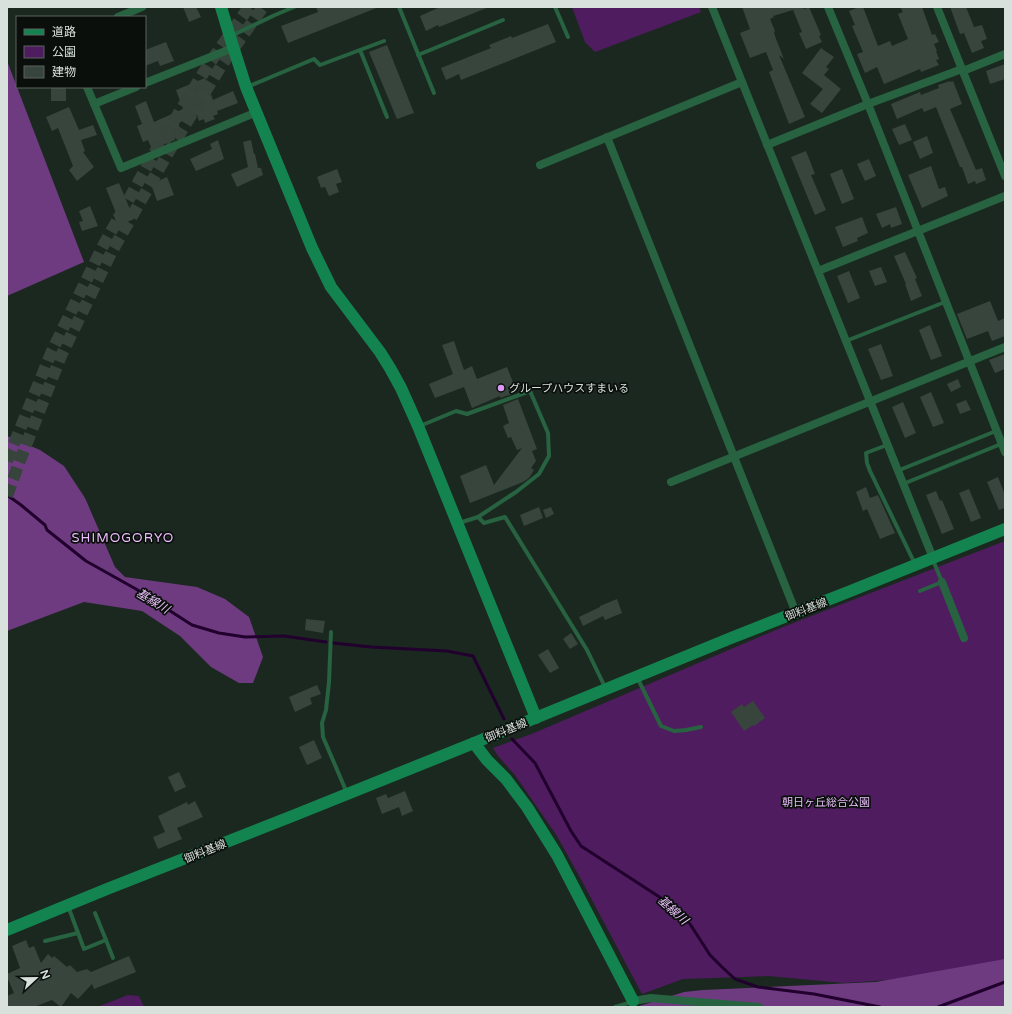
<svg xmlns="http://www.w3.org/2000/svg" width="1012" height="1014" viewBox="0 0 1012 1014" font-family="'Varela Round','Noto Sans JP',sans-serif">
  <rect width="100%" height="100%" fill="#1b2820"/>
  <g fill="#4f1c60">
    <path d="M572 7H699L701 12 595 52 585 42Z"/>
    <path d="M1005 541V960L919 978 844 983 768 976 683 979 642 994 583 883 557 836 515 775 498 756 493 748 534 733 783 627Z"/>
    <path d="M128 995 139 996 144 1007H97Z"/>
  </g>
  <g fill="#6e3b80">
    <path d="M7 61 84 262 7 296Z"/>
    <path d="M7 436 40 450 64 466 85 498 115 567 125 577 197 587 225 599 249 617 263 657 253 683H239L211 667 180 636 142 611 84 602 7 631Z"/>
    <path d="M1005 959V1007H636L684 992 703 990 876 982Z"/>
  </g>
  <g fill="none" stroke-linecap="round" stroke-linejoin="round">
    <g stroke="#21002d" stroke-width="3">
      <path d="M7 495 21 505 45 525 47 530 86 561 136 589 192 625 219 633 245 637 284 636 326 642"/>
      <path d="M333 643 371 647 447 651 473 656 504 719"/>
      <path d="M512 739 535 763 571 831 581 846 661 898 690 924 710 955 723 968 735 979 758 987 814 994 880 1007"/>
      <path d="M938 1007 1005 982"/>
    </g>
  </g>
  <g fill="#37453c">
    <path d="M183 7H196L201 17 189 22Z"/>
    <path d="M316 7H379L288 43 281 26 318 12Z"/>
    <path d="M440 7H489L439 27 438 25 426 31 420 16Z"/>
    <path d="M742 7H803L804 9 809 7 821 35 819 36 822 42 806 49 799 33 802 32 793 10 773 16 774 17 770 19 775 31 774 32 776 39 784 59 779 55 805 117 789 124 769 72 773 70 766 52 750 58 740 33 750 29Z"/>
    <path d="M859 7H863L878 46 890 41 892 46 908 39 898 14 903 12 900 7H922L932 35 935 34 939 42 934 44 937 51H936L939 59 936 60 939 65 921 72 920 69 884 84 877 67 865 73 857 54 863 52 852 26 855 25 849 11Z"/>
    <path d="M950 7H966L974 27 982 25 987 39 981 41 984 48 972 53 964 33 960 34Z"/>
    <path d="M548 24 556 42 461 80 459 74 446 80 441 68 491 48 489 45 511 36 512 38Z"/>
    <path d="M166 42 174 61 160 66 158 61 145 66V50Z"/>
    <path d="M387 45 414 113 397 119 369 52Z"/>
    <path d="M821 48 834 57 826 67 829 69 824 75 841 89 822 113 810 104 823 89 802 73Z"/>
    <path d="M1005 64V79L990 84 986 71Z"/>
    <path d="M205 78 213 100 233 91 238 103 217 111 218 114 213 116 215 119 205 123 204 119 199 121 197 115 178 123 180 128 172 131 175 140 152 149 148 140 143 142 137 126 142 124 135 106 146 101 154 122 183 109 176 90Z"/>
    <path d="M950 81V82L953 81 962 104 950 109 976 170 982 168 986 180 976 184 975 181 968 184 962 167H960L936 107 924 112 922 108 897 119 891 104 920 92 921 95 939 88 938 85Z"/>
    <rect x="51" y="87" width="15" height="14"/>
    <path d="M69 107 79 130 93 125 97 135 81 140 85 151 83 152 94 167 77 181 69 170 73 166 58 128 52 131 46 117Z"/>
    <path d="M905 124 912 140 899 145 892 129Z"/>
    <path d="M927 136 933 153 920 159 913 142Z"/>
    <path d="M218 140 224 159 196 171 190 159 212 149 210 144Z"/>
    <path d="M251 140 254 154H255L258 168H261L263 175 237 187 231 174 248 167 243 142Z"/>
    <path d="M806 151 815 174 811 175 826 210 815 215 791 157Z"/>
    <path d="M869 159 876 176 865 181 857 164Z"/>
    <path d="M931 166 939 189 945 187 948 196 922 208 908 175Z"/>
    <path d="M337 169 342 182 336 184 339 192 329 196 325 187 321 188 317 177Z"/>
    <path d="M842 169 854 199 842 204 830 174Z"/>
    <path d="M167 177 174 195 157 201 151 184Z"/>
    <path d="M119 183 134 219 118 226 113 214 116 213 106 188Z"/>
    <path d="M90 206 98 226 82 231 79 222 83 221 79 211Z"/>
    <path d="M896 207 902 224 891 228 890 224 882 228 876 214Z"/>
    <path d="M862 217 868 233 857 238 858 241 843 247 835 227Z"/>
    <path d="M905 252 917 278 915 279 922 296 911 301 905 284H906L894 256Z"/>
    <path d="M881 267 887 282 875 286 869 271Z"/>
    <path d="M849 271 860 298 848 303 837 276Z"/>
    <path d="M990 301 998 321 1005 318V336L992 341 988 331 967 339 957 314Z"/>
    <path d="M930 325 942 356 931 360 919 330Z"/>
    <path d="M454 341 464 370 472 366 477 379 507 367 516 390 514 391 515 393 500 398V396L472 408 464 387 435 398 429 384 453 374 442 345Z"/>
    <path d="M881 344 893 376 881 380 868 349Z"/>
    <path d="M1005 354V369L995 373 989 360Z"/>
    <path d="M958 379 961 387 951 392 947 384Z"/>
    <path d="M931 392 944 423 933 427 920 397Z"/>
    <path d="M518 399 537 449 532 451 536 461 531 468 534 470 529 478 523 482 470 503 460 476 486 465 494 485 522 448 517 450 511 437 508 438 503 426 509 423 503 405Z"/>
    <path d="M966 400 971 410 960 414 956 404Z"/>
    <path d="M903 402 916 433 905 438 892 407Z"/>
    <path d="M998 477 1005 495V508L999 510 987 482Z"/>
    <path d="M866 487 870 498 878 495 895 533 880 539 867 509 863 511 856 492Z"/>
    <path d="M969 489 981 518 971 522 959 493Z"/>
    <path d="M936 491 940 501 942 500 954 529 942 534 926 495Z"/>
    <path d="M539 507 543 518 524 526 520 515Z"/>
    <path d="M551 507 554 514 546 518 543 510Z"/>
    <path d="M617 599 622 613 605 620 603 616 583 626 579 617 600 607V606Z"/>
    <path d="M306 619 325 621 323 633 305 630Z"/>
    <path d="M571 633 578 644 570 649 563 639Z"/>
    <path d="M548 649 559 668 550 673 538 655Z"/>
    <path d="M317 685 321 694 310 698 312 704 295 712 289 697Z"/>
    <path d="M753 701 765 718 754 726 753 725 744 731 731 712 742 704 744 707Z"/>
    <path d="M314 740 322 758 307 765 299 747Z"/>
    <path d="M179 772 186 787 175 792 168 777Z"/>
    <path d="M405 791 413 811 402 816 399 807 382 814 376 798 386 794 388 798Z"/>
    <path d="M195 801 203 817 177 828 182 839 158 849 153 837 165 832 158 816 187 802 188 805Z"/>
    <path d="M26 940 29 948 34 946 41 963 48 954 52 958 54 956 67 967 70 965 77 972 87 969 91 972 129 956 136 972 94 989 92 984 78 999 71 993 61 1007 52 1000 34 1007H7V996L14 993 7 977V974L20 968 12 946Z"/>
  </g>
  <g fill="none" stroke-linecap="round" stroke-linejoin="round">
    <g stroke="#37443c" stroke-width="12" stroke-dasharray="12 6" stroke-linecap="butt">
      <path d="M7 461 52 351 102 248 156 150 209 64 249 7"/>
      <path d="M7 496 19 463 61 356 111 253 168 153 221 66 263 7"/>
    </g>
    <g stroke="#276241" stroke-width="4">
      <path d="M399 7 434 93"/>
      <path d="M555 7 568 37"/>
      <path d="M231 36 275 15 294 7"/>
      <path d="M360 50 387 117"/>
      <path d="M418 55 503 20"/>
      <path d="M247 87 314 59 320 65 384 41"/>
      <path d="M846 341 945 302"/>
      <path d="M420 426 456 411 467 414 530 391 548 433 549 456 539 474 516 492 478 517"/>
      <path d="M887 445 866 453 867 463 870 471 915 564"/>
      <path d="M897 471 996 431"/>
      <path d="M903 484 1001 444"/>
      <path d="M459 523 478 517 484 523 505 517 587 650 605 687"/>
      <path d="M920 591 942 582 933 560"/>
      <path d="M331 632 329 682 326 710 322 723 323 737 347 793"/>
      <path d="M637 677 661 726 674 731 686 730 701 727"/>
      <path d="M68 906 84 949 106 940 95 913"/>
      <path d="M106 940 113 958"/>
      <path d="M45 941 78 933"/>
      <path d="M615 1007 632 1002"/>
    </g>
    <g stroke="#276241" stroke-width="8">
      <path d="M712 7 933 558"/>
      <path d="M828 7 868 104 1005 452"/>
      <path d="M937 7 1005 176"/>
      <path d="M118 17 142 7"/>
      <path d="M963 71 1005 54"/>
      <path d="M145 83 233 48"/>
      <path d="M87 87 121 168 257 112"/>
      <path d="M94 104 136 87"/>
      <path d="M607 137 796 613"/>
      <path d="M767 145 868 104 962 69"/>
      <path d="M540 165 742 82"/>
      <path d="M818 271 1005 196"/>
      <path d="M671 482 1005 347"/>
      <path d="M942 582 964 638"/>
      <path d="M633 1001 651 998 759 1007"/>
    </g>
    <g stroke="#138450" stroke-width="12">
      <path d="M221 7 230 37 246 87 312 248 331 287 380 352 390 368 401 388 418 426 536 718"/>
      <path d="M474 743 487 760 506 779 527 807 557 855 633 1001"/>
      <path d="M7 930 107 889 295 815 474 743 731 638 848 592 1005 529"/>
    </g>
  </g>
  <circle fill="#db99f5" stroke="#0a0f0c" stroke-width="1.5" cx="501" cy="388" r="4"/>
  <g text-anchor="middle" stroke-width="3.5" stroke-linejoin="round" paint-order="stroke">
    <g font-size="11" fill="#d8e1db" stroke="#0a0f0c" text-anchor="start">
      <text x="509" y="392">グループハウスすまいる</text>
    </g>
    <g font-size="11" fill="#d8e1db" stroke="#0a0f0c">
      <text transform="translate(806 609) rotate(-21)" y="4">御料基線</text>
      <text transform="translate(506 730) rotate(-22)" y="4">御料基線</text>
      <text transform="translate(205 851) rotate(-22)" y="4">御料基線</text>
    </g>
    <g font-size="11" fill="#e7bdf8" stroke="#0a0f0c">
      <text x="826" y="806">朝日ヶ丘総合公園</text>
    </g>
    <g font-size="12" font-style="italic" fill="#eac0fa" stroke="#0a0f0c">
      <text transform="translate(153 601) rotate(31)" y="4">基線川</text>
      <text transform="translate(673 910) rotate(42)" y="4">基線川</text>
    </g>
    <g font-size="13" letter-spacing="1" fill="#ecbefe" stroke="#0a0f0c">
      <text x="123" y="542">SHIMOGORYO</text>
    </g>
  </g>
  <rect width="1012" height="1014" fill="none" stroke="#d8e1db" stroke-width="16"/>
  <rect x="16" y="16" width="130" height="72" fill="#0a0f0c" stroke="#5c635f"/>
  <rect x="24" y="29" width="20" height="6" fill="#138450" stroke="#5c635f"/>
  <text x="52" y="36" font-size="12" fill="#d8e1db">道路</text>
  <rect x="24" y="46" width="20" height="12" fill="#4f1c60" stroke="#5c635f"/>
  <text x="52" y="56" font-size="12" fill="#d8e1db">公園</text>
  <rect x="24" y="66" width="20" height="12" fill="#37453c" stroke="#5c635f"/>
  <text x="52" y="76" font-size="12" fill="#d8e1db">建物</text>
  <g transform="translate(36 978) rotate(68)" stroke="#0a0f0c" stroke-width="3" paint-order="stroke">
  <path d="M0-3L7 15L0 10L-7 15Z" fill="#d8e1db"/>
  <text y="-6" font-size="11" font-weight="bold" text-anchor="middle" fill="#d8e1db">N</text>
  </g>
</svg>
